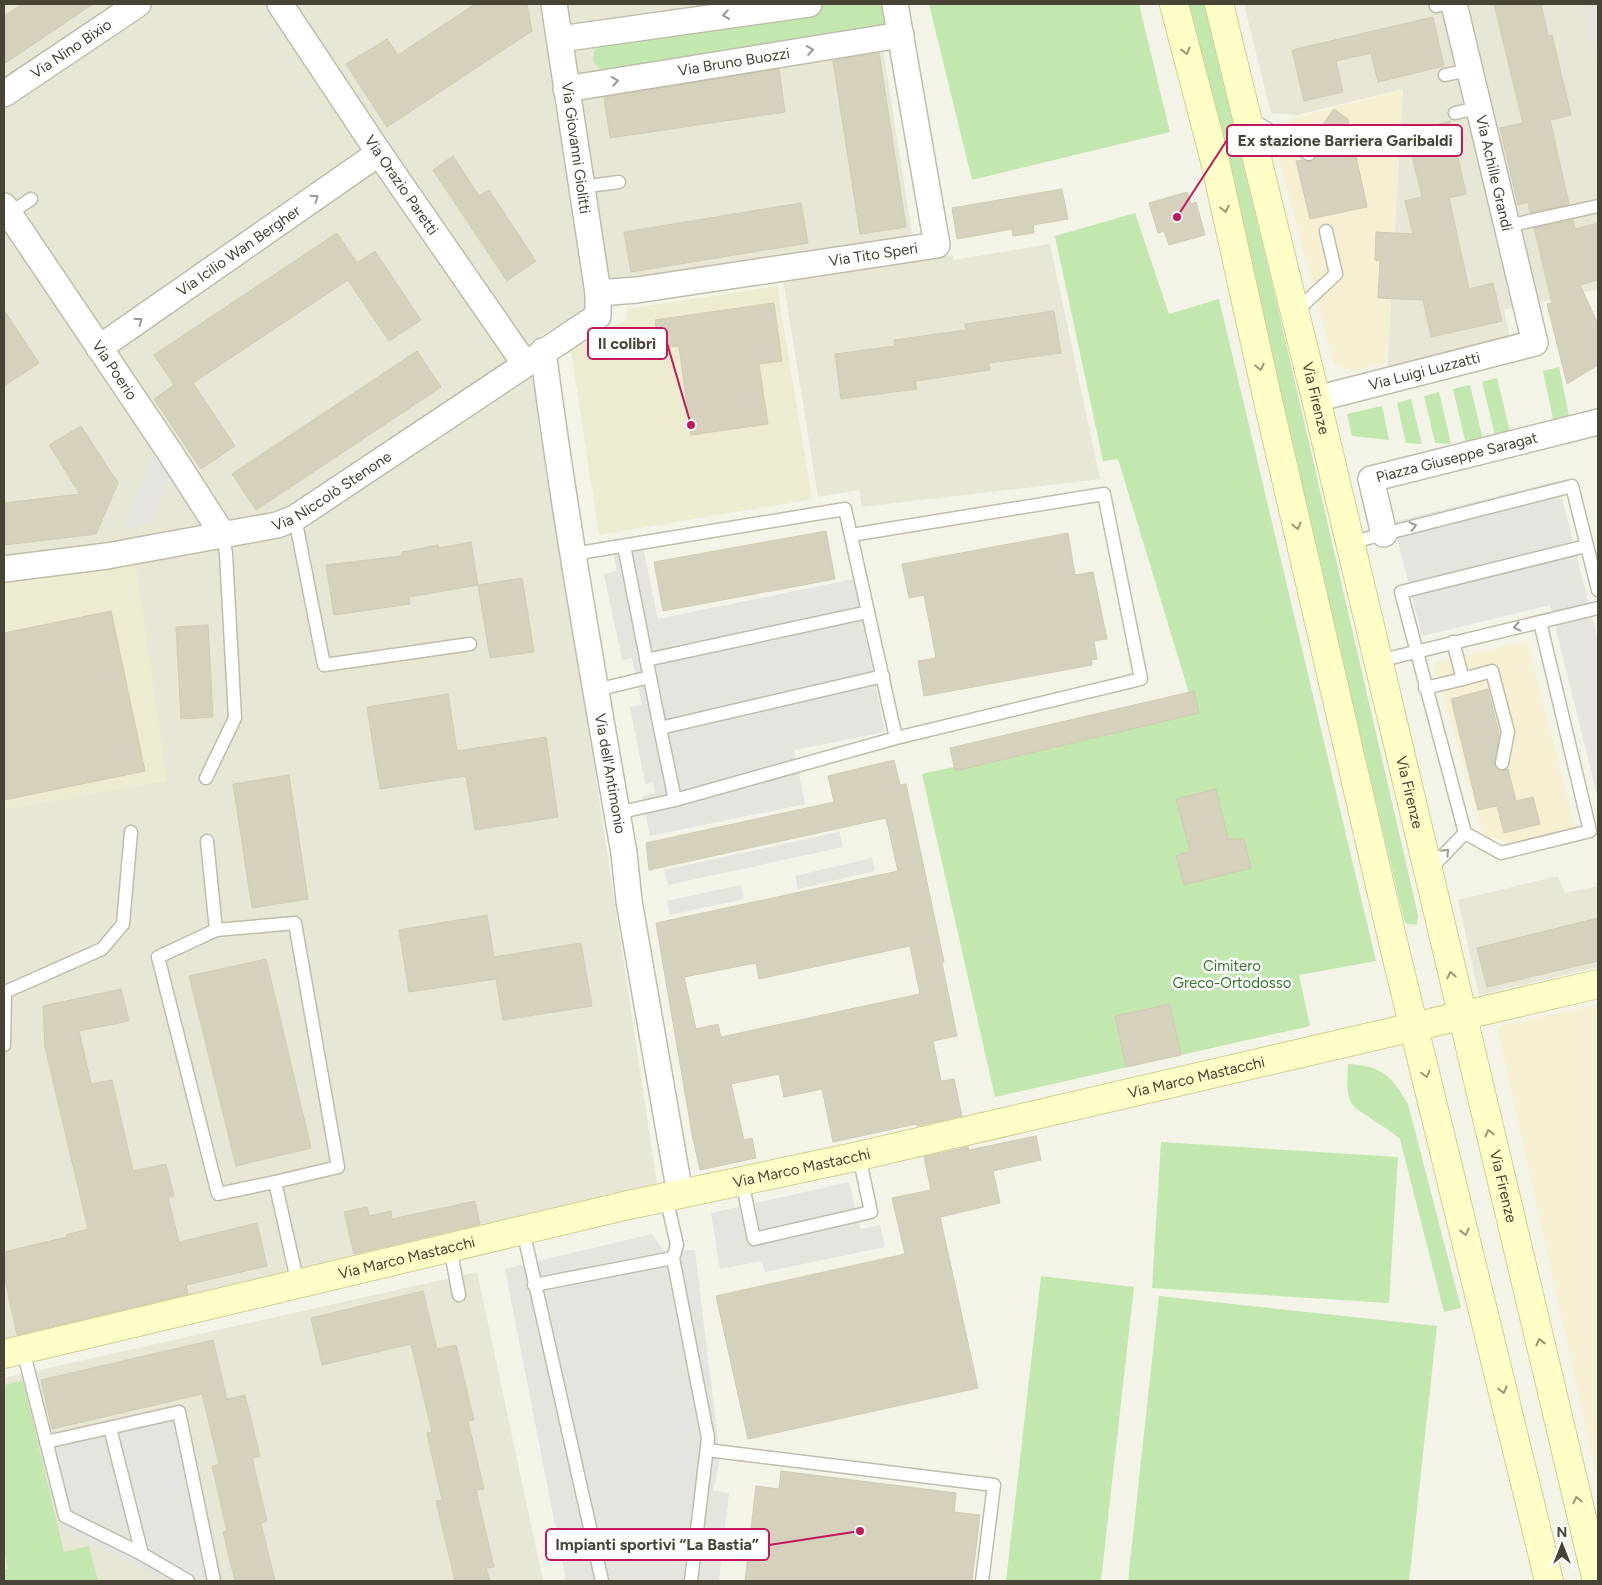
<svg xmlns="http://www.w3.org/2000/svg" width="1602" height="1585" viewBox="0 0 1602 1585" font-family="Figtree,sans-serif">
  <rect width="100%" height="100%" fill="#f4f3e7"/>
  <g fill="#e8e6d5">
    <path d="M4 4H876L916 261 953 255 954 260 1050 244 1100 479 862 507 859 490 818 497 783 279 583 311 530 342 658 1189 4 1346Z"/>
    <path d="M1244 4H1598V289L1504 310 1511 343 1387 371 1403 89 1297 115 1271 113Z"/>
    <path d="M1558 876 1565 893 1598 886V967L1479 995 1458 900Z"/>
    <path d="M477 1272 543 1581H4V1378Z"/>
  </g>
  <g fill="#f6efd2">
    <path d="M1403 90 1387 363 1354 371 1334 365 1278 155 1291 119Z"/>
    <path d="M1527 641 1576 830 1523 842H1509L1484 836 1434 663Z"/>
    <path d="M1598 1005V1483L1498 1030 1502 1025Z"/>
  </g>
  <g fill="#edecd1">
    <path d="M777 286 812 499 599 535 571 351 627 319V309Z"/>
    <path d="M136 564 167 781 4 809V581Z"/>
  </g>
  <g fill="#c2e8b0">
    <path d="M842 4H890L900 31 776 46 773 41 762 47 608 79 593 61 595 46 816 5Z"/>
    <path d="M929 4H1139L1170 132 972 180Z"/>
    <path d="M1185 4H1204L1273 287 1418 915 1417 925 1407 924 1404 919Z"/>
    <path d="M1135 213 1169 314 1219 299 1376 961 1299 975 1310 1026 995 1097 922 774 1195 713 1118 459 1103 461 1055 236Z"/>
    <path d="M1559 367 1571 425 1555 428 1543 371Z"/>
    <path d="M1497 378 1512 440 1496 439 1482 382Z"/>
    <path d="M1470 385 1484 444H1466L1453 389Z"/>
    <path d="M1439 392 1451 444 1435 443 1424 396Z"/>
    <path d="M1411 399 1422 444 1406 443 1397 403Z"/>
    <path d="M1382 406 1389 440 1352 436 1347 414Z"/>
    <path d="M1348 1064C1382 1066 1391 1075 1408 1104L1461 1308 1444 1312 1400 1139C1391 1130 1355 1110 1352 1104 1345 1093 1348 1076 1348 1064Z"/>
    <path d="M1161 1142 1398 1157 1389 1303 1152 1288Z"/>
    <path d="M1041 1276 1134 1287 1101 1581H1006Z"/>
    <path d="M1159 1296 1437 1326 1409 1581H1128Z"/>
    <path d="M23 1381 64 1552 89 1546 98 1581H4V1570L8 1569 4 1551V1385Z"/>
  </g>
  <g fill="#e5e4df">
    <path d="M1583 4H1598V62Z"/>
    <path d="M155 454 171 474 151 525 122 529Z"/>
    <path d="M1558 481 1598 641V799L1550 605 1422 636 1393 522Z"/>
    <path d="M641 537 658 619 854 579 885 732 794 750 805 804 650 836 642 796 655 793 653 783 645 784 630 707 642 705 632 658 622 660 604 574 617 571 611 543Z"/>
    <path d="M839 832 843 847 668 885 664 870Z"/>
    <path d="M872 858 875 871 798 889 795 876Z"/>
    <path d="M741 885 744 899 670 915 667 901Z"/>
    <path d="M849 1182 860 1229 880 1225 885 1247 765 1272 762 1261 720 1269 711 1213Z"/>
    <path d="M652 1234 664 1251 695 1250 720 1459 713 1491 729 1493 719 1581H566L505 1269Z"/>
    <path d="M186 1414 224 1581H163L62 1528 41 1449Z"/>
  </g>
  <g fill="#d5d1bd" stroke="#d0cbb0" fill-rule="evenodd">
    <path d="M23 4H93L4 64V16Z"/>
    <path d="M475 4H527L532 31 387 127 346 64 387 39 398 55Z"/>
    <path d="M1494 4H1541L1548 36 1552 35 1571 115 1550 120 1569 204 1530 213 1528 202 1518 205 1500 128 1523 123Z"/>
    <path d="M1433 17 1444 66 1378 82 1371 53 1336 61 1343 92 1304 101 1292 50Z"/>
    <path d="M879 53 906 227 860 234 833 61Z"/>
    <path d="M779 69 785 112 610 138 604 97Z"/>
    <path d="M1334 109 1348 119 1367 207 1310 219 1296 161 1302 160 1309 162 1313 161 1316 157 1342 152 1316 134Z"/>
    <path d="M1450 121 1466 194 1449 198 1469 289 1493 283 1502 321 1431 337 1423 300 1378 298 1380 261 1375 260 1376 232 1413 234 1405 201 1422 197 1406 132Z"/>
    <path d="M453 156 479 196 489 190 536 261 507 281 433 170Z"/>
    <path d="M1062 189 1068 219 1033 225 1034 233 1013 236 1012 229 957 239 952 208Z"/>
    <path d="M1187 192 1191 204 1196 202 1205 235 1169 245 1164 231 1158 233 1149 203Z"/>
    <path d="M801 203 808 243 631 272 624 232Z"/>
    <path d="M1573 220 1575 229 1598 223V280L1580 285 1598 324V365L1567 384 1547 304 1552 303 1534 228Z"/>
    <path d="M337 233 357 263 375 251 421 320 389 341 348 280 193 383 235 446 201 469 154 399 174 385 154 355Z"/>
    <path d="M774 303 782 361 759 364 768 424 691 435 679 346 659 348 655 320Z"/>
    <path d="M4 310 39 363 4 386Z"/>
    <path d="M1054 311 1061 353 989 363 990 370 915 381 917 389 841 399 835 354 895 346 894 340 966 330 965 324Z"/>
    <path d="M417 351 441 387 256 510 232 474Z"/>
    <path d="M81 426 118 483 96 534 4 545V503L80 494 49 445Z"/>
    <path d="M826 531 835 579 663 611 654 562Z"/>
    <path d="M1068 533 1075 575 1093 572 1107 639 1094 641 1097 659 1091 660 1092 665 924 696 918 661 936 658 924 595 909 598 902 564Z"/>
    <path d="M471 542 478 585 409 597 410 604 334 615 326 565 402 556V552L438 545 439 548Z"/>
    <path d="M522 578 534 652 490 658 478 585Z"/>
    <path d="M111 611 145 771 4 800V633Z"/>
    <path d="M208 625 213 717 181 719 176 627Z"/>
    <path d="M1488 689 1499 734 1495 766 1501 771 1508 769 1516 801 1533 797 1540 824 1504 833 1497 806 1478 810 1451 699Z"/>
    <path d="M1194 691 1199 713 955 771 950 748Z"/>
    <path d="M448 694 457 751 546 737 558 817 475 830 466 776 380 789 367 707Z"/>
    <path d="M894 760 900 785 906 784 944 962 942 963 957 1036 933 1041 941 1081 954 1079 962 1116 917 1126 916 1124 833 1142 822 1089 784 1097 779 1074 731 1084 744 1140 752 1138 756 1158 700 1170 692 1134 656 923 898 871 886 818 649 870 646 843 834 802 828 776ZM910 946 920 994 721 1037 718 1024 696 1029 684 977 756 963 759 979Z"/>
    <path d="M289 775 308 899 252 908 233 784Z"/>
    <path d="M1216 789 1228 839H1244L1251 868 1184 885 1176 856 1190 851 1176 799Z"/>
    <path d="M487 915 494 957 581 943 592 1006 503 1020 496 979 409 992 399 930Z"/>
    <path d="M1598 918V961L1487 987 1477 948Z"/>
    <path d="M266 959 311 1148 236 1166 189 976Z"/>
    <path d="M121 989 129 1021 79 1031 91 1084 112 1080 133 1171 166 1164 174 1196 168 1197 179 1242 257 1223 267 1266 186 1285 188 1294 17 1335 4 1275V1252L67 1237 66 1235 88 1229 45 1047 43 1006Z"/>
    <path d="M1170 1004 1181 1055 1126 1067 1115 1016Z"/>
    <path d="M1036 1136 1041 1160 993 1171 1000 1203 940 1217 978 1388 748 1439 716 1296 905 1254 892 1198 931 1190 924 1157 968 1147 969 1150Z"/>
    <path d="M475 1201 480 1224 354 1254 344 1212 367 1207 369 1216 391 1211 392 1219Z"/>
    <path d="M423 1291 437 1349 456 1345 474 1420 468 1421 484 1489 476 1490 494 1567 486 1568 490 1581H455L436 1501 442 1500 427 1433 432 1432 411 1344 322 1365 311 1318Z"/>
    <path d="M213 1340 227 1399 245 1395 260 1456 252 1458 267 1521 261 1523 275 1581H235L223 1532 227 1531 212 1466 219 1464 202 1394 52 1429 41 1380Z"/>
    <path d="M781 1471 956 1493 954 1512 980 1515 972 1581H745L756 1486 779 1489Z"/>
  </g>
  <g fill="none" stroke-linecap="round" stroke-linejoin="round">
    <g stroke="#bfbdaa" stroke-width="15">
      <g id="lane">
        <path d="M1436 6 1445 4"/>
        <path d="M1445 75 1469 70"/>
        <path d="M1455 113 1478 108"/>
        <path d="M1249 118 1309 154"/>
        <path d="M581 187 619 182"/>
        <path d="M9 214 31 199"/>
        <path d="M1507 226 1598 206"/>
        <path d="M1294 313 1336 274 1326 231"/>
        <path d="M295 518 324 665 470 644"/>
        <path d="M851 535 1104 494 1141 679 896 738"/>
        <path d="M1349 543 1572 486 1598 590"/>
        <path d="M624 546 660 728"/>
        <path d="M573 554 845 509 868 612"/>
        <path d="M1540 622 1590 831 1501 853 1465 833 1401 592 1586 546"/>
        <path d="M1453 642 1463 679 1492 671 1508 732 1502 763"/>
        <path d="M1378 661 1598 608"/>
        <path d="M1425 688 1463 679"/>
        <path d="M596 690 650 677"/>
        <path d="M206 778 235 718 226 554 223 535"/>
        <path d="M675 800 660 728 883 676"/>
        <path d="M617 813 675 800 896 738 868 612 646 660"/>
        <path d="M207 841 216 930 295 923 338 1167 275 1182 298 1284"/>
        <path d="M1428 871 1465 833"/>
        <path d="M216 930 158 957 218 1194 275 1182"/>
        <path d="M4 1045 5 992 102 949 123 924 131 832"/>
        <path d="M742 1181 754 1239 871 1212 859 1156"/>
        <path d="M666 1197 677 1245 673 1258"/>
        <path d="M523 1230 602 1581"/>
        <path d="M450 1247 459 1295"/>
        <path d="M534 1285 673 1258 708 1438 691 1581"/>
        <path d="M23 1350 65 1516 142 1554 188 1581"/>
        <path d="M110 1428 142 1554"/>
        <path d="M46 1442 179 1412 214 1581"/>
        <path d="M707 1450 994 1485 982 1581"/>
      </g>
    </g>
    <g stroke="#bfbdaa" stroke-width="28">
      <g id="street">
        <path id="s1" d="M280 4 379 153 525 364"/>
        <path d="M560 39 809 4"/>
        <path id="s2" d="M566 89 901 35"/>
        <path id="s3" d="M4 94 138 4"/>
        <path id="s4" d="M4 206 169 451 223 535"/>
        <path id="s5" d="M598 293 637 290 937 245 895 4"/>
        <path id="s6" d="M99 348 379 153"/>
        <path id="s7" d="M543 351C565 519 595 686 624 853L629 901 680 1194"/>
        <path id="s8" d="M1316 399 1535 343 1454 4"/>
        <path id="s9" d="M1384 534 1371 479 1598 422"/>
        <path id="s10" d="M4 569 107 556 277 525 295 518 598 316V293L554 4"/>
      </g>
    </g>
    <g stroke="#d1cf94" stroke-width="30">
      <g id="secondary">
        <path d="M1174 4 1215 161 1268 401 1394 946 1549 1581"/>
        <path id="s11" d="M1219 4 1316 399 1597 1581"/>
        <path id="s12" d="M4 1354 624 1206 859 1156 1598 984"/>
      </g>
    </g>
    <use href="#lane" stroke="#fff" stroke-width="12"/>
    <use href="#street" stroke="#fff" stroke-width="25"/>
    <use href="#secondary" stroke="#fffec6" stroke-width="28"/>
  </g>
  <defs><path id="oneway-chevron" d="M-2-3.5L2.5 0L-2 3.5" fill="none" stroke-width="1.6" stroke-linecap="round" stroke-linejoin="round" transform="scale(1.25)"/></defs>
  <g stroke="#9a9890">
    <use href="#oneway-chevron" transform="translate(726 15) rotate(172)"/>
    <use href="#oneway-chevron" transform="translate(810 50) rotate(-9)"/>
    <use href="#oneway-chevron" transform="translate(615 81) rotate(-9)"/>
    <use href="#oneway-chevron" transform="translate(315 198) rotate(-35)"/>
    <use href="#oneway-chevron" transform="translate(139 321) rotate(-35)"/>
    <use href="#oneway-chevron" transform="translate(1413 526) rotate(-14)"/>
    <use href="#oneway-chevron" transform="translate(1517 627) rotate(167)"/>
    <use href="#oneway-chevron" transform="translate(1446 852) rotate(-46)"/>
  </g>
  <g stroke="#9a9877">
    <use href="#oneway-chevron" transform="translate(1186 51) rotate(76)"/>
    <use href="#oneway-chevron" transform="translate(1225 209) rotate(78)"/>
    <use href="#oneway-chevron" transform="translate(1260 367) rotate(78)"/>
    <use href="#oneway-chevron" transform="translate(1297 526) rotate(77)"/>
    <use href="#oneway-chevron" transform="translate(1451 975) rotate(-103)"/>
    <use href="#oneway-chevron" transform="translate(1426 1074) rotate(75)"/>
    <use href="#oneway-chevron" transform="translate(1489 1133) rotate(-104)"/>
    <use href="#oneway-chevron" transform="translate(1465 1232) rotate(76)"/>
    <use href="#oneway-chevron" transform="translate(1540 1342) rotate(-104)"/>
    <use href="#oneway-chevron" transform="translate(1503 1390) rotate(76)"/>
    <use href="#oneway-chevron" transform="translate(1577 1500) rotate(-103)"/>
  </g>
  <g text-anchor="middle" stroke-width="5" stroke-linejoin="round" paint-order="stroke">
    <g font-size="15" fill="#474436" stroke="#fff">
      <text dy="5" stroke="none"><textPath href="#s3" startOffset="81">Via Nino Bixio</textPath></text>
      <text dy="5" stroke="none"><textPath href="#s2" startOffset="170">Via Bruno Buozzi</textPath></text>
      <text transform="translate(576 148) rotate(82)" y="5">Via Giovanni Giolitti</text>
      <text transform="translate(1494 173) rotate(77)" y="5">Via Achille Grandi</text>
      <text dy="5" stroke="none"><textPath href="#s1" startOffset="218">Via Orazio Paretti</textPath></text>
      <text dy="5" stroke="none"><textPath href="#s6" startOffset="170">Via Icilio Wan Bergher</textPath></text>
      <text dy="5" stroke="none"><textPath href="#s5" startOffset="278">Via Tito Speri</textPath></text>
      <text dy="5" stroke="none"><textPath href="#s4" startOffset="198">Via Poerio</textPath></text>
      <text dy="5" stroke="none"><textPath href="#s8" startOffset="112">Via Luigi Luzzatti</textPath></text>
      <text dy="5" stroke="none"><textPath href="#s11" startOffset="406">Via Firenze</textPath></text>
      <text dy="5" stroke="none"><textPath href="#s9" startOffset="145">Piazza Giuseppe Saragat</textPath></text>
      <text dy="5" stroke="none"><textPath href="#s10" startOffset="341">Via Niccolò Stenone</textPath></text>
      <text dy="5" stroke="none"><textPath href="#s7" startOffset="428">Via dell'Antimonio</textPath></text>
      <text dy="5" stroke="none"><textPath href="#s11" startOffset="811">Via Firenze</textPath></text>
      <text dy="5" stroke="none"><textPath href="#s12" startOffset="1224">Via Marco Mastacchi</textPath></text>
      <text dy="5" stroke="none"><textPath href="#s12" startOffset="819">Via Marco Mastacchi</textPath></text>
      <text dy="5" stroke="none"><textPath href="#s11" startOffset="1216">Via Firenze</textPath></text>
      <text dy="5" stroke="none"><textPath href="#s12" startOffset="414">Via Marco Mastacchi</textPath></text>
    </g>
    <g font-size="15" fill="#347929" stroke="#fff">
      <text x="1232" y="971">Cimitero<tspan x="1232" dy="17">Greco-Ortodosso</tspan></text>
    </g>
  </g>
  <path fill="none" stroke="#c2185b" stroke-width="2" d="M1177 217L1227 140M691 425L667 343M860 1531L769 1545"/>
  <g fill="#c2185b" stroke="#fff" stroke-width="2">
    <circle cx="1177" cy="217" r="5"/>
    <circle cx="691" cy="425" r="5"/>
    <circle cx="860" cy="1531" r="5"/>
  </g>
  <g fill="#fff" stroke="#c2185b" stroke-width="2">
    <rect x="1227" y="125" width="235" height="31" rx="5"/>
    <rect x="588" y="328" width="79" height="31" rx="5"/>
    <rect x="546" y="1529" width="223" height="31" rx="5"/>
  </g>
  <g font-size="16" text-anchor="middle" font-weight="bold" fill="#474436">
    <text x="1345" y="146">Ex stazione Barriera Garibaldi</text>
    <text x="627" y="349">Il colibrì</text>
    <text x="657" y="1550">Impianti sportivi “La Bastia”</text>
  </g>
  <rect width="1602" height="1585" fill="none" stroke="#474436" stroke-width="10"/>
  <g transform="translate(1562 1545)" stroke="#ffffff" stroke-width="4" paint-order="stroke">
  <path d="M0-4L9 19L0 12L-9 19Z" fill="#474436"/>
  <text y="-8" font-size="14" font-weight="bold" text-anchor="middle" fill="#474436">N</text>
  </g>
</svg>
